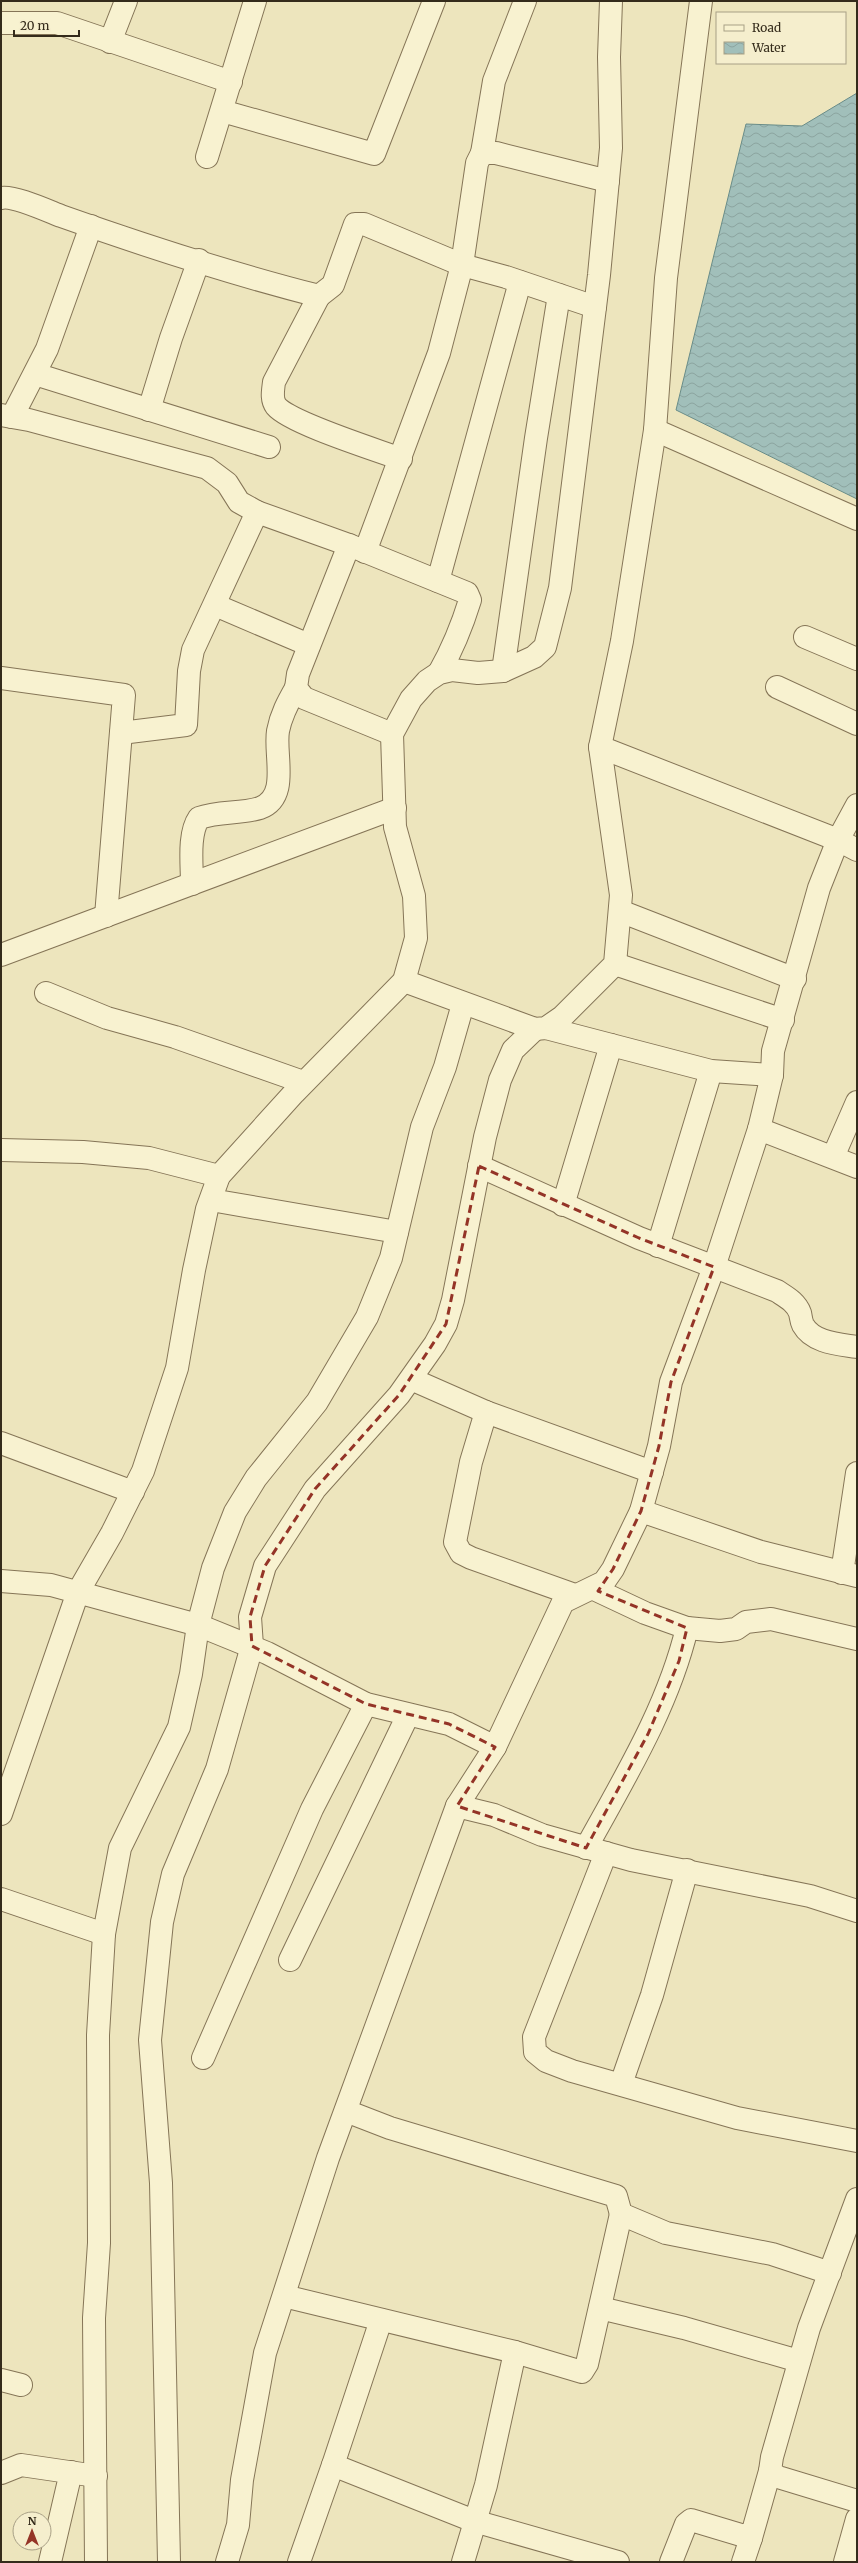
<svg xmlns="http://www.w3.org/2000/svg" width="858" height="2563" viewBox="0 0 858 2563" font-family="Merriweather,serif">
  <defs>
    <pattern id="water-waves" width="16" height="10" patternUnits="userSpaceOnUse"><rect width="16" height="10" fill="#a1bfba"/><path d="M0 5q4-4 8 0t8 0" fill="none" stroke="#8ba49f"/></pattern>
  </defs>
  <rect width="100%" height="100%" fill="#ede5bd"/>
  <path fill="url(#water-waves)" stroke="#698c88" d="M857 93V499L676 410 746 124 802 126Z"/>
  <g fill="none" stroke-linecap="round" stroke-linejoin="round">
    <g stroke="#857557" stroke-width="24">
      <g id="minor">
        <path d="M1 23H57L231 82"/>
        <path d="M110 42 126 1"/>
        <path d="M222 111 374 154 434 1"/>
        <path d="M482 153 494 81 525 1"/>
        <path d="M207 157 255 1"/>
        <path d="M1 198C13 195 48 211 61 216 146 246 232 274 319 296L333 285 355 224H364L462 265 506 277 595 307"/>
        <path d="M319 296 274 382C273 391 271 399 276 406 290 423 377 450 401 459"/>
        <path d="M35 374 269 447"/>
        <path d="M149 410 171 338 199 260"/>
        <path d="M1 415 29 420 207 468 227 483 239 502 257 512 349 545 467 593 470 600C462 626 452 650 439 673"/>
        <path d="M12 417 47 349 91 226"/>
        <path d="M655 430 857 519"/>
        <path d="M349 545 298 674 296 688 304 698 392 734"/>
        <path d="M365 552 439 353 462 265 477 163 482 153H496L608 181"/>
        <path d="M438 581 520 282"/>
        <path d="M215 605 309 645"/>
        <path d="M805 637 857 659"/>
        <path d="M503 671 536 438 559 295"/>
        <path d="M1 678 124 695 106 916"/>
        <path d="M777 687 857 724"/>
        <path d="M121 733 186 725 189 671 193 650 257 512"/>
        <path d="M600 747 838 840 857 850"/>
        <path d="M192 884C192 864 188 834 199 818 219 811 240 814 260 808 290 797 274 755 278 731 281 715 288 702 296 688"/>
        <path d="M620 911 795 979"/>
        <path d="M1 955 395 808"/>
        <path d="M615 964 783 1020"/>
        <path d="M404 981 535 1029 546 1028 562 1017 615 964 621 895 600 747 622 641 655 430 666 278 701 1"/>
        <path d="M46 993 107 1018 175 1037 303 1082"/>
        <path d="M546 1028 711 1071 772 1075"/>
        <path d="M759 1129 857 1167"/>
        <path d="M1 1150 83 1152 149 1158 219 1176"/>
        <path d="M833 1157 857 1102"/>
        <path d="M479 1166 639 1238 777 1291C786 1297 796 1302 800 1313 801 1317 801 1321 803 1325 813 1343 839 1344 857 1347"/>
        <path d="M211 1200 397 1232"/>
        <path d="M563 1205 611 1045"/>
        <path d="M658 1246 711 1071"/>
        <path d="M411 1379 486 1412 652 1472"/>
        <path d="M486 1412 471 1462 455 1542 461 1553 471 1558 575 1595"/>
        <path d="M1 1443 133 1492"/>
        <path d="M641 1511 761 1552 857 1576"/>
        <path d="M842 1573 857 1473"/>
        <path d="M1 1581 51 1585 198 1625 267 1653 366 1704 449 1724 495 1747 563 1602 604 1582 613 1569 641 1511 659 1446 671 1382 714 1267 759 1129 772 1075 773 1051 819 888 838 840 857 805"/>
        <path d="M594 1589 645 1613 687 1628 720 1631 736 1629 746 1622 771 1619 857 1639"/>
        <path d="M457 1806 494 1815 542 1835 631 1860 810 1896 857 1911"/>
        <path d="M1 1814 78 1592 112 1533 143 1471 177 1368 194 1270 207 1209 219 1176 294 1093 404 981 416 938 414 896 395 827 392 734 411 699 427 681 439 673 452 670 478 673 503 671 534 657 545 647 560 588 599 275 611 148 609 57 611 1"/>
        <path d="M586 1848C625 1777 668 1707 687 1628"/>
        <path d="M606 1853 534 2037 535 2052 546 2061 572 2071 737 2118 857 2141"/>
        <path d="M1 1899 104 1934"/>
        <path d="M290 1960 408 1715"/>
        <path d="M203 2058 312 1809 366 1704"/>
        <path d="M621 2084 652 1995 687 1870"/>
        <path d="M346 2111 390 2128 616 2196 621 2214 666 2233 772 2254 830 2273"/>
        <path d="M857 2199 809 2328 772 2457 770 2471 778 2477 857 2501"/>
        <path d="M284 2296 515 2352 582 2372 587 2364 621 2214"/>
        <path d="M600 2308 684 2328 799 2361"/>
        <path d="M381 2320 333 2465 474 2521 618 2562"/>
        <path d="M1 2380 21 2385"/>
        <path d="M1 2473 21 2465 96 2476"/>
        <path d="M50 2562 71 2472"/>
        <path d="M96 2562 94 2318 99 2243 98 2035 104 1934 120 1848 179 1727 191 1674 198 1625 213 1568 235 1512 256 1478 317 1402 367 1317 391 1258 422 1127 445 1067 463 1004"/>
        <path d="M169 2562 161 2183 150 2040 162 1922 173 1874 217 1769 252 1646 250 1617 265 1566 315 1489 399 1395 435 1344 446 1324 453 1300 485 1137 500 1080 513 1050 535 1029"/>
        <path d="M227 2562 238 2525 242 2480 265 2353 328 2158 457 1806 495 1747"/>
        <path d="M299 2562 333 2465"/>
        <path d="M463 2562 486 2485 515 2352"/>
        <path d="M671 2562 686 2524 691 2520 751 2538 770 2471"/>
        <path d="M743 2562 751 2538"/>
        <path d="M845 2562 857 2519"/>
      </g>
    </g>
    <use href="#minor" stroke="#f8f2d0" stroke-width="22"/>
  </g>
  <path fill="none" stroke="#943427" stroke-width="3" stroke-dasharray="8 5" stroke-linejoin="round" d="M479 1166 639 1238 714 1267 671 1382 659 1446 641 1511 613 1569 598 1591 687 1628 679 1661 648 1734 586 1848 457 1806 495 1747 449 1724 366 1704 252 1646 250 1617 265 1566 315 1489 399 1395 446 1324Z"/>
  <rect width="858" height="2563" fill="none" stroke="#342b1b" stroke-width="4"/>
  <rect x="716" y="12" width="130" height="52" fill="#f5eecd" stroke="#a8a086"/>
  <rect x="724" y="25" width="20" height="6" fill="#f8f2d0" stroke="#a8a086"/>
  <text x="752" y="32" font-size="12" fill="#342b1b">Road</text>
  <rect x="724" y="42" width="20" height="12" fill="url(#water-waves)" stroke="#a8a086"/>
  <text x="752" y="52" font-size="12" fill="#342b1b">Water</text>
  <g transform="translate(32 2531)"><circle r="19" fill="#f5eecd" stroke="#a8a086"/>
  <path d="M0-3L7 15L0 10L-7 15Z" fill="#943427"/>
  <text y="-6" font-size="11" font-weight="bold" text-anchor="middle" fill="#342b1b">N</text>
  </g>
  <path d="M14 30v6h65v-6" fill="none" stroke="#342b1b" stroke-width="2"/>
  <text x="20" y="30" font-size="12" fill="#342b1b" stroke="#f5eecd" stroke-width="3" paint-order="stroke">20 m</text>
</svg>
